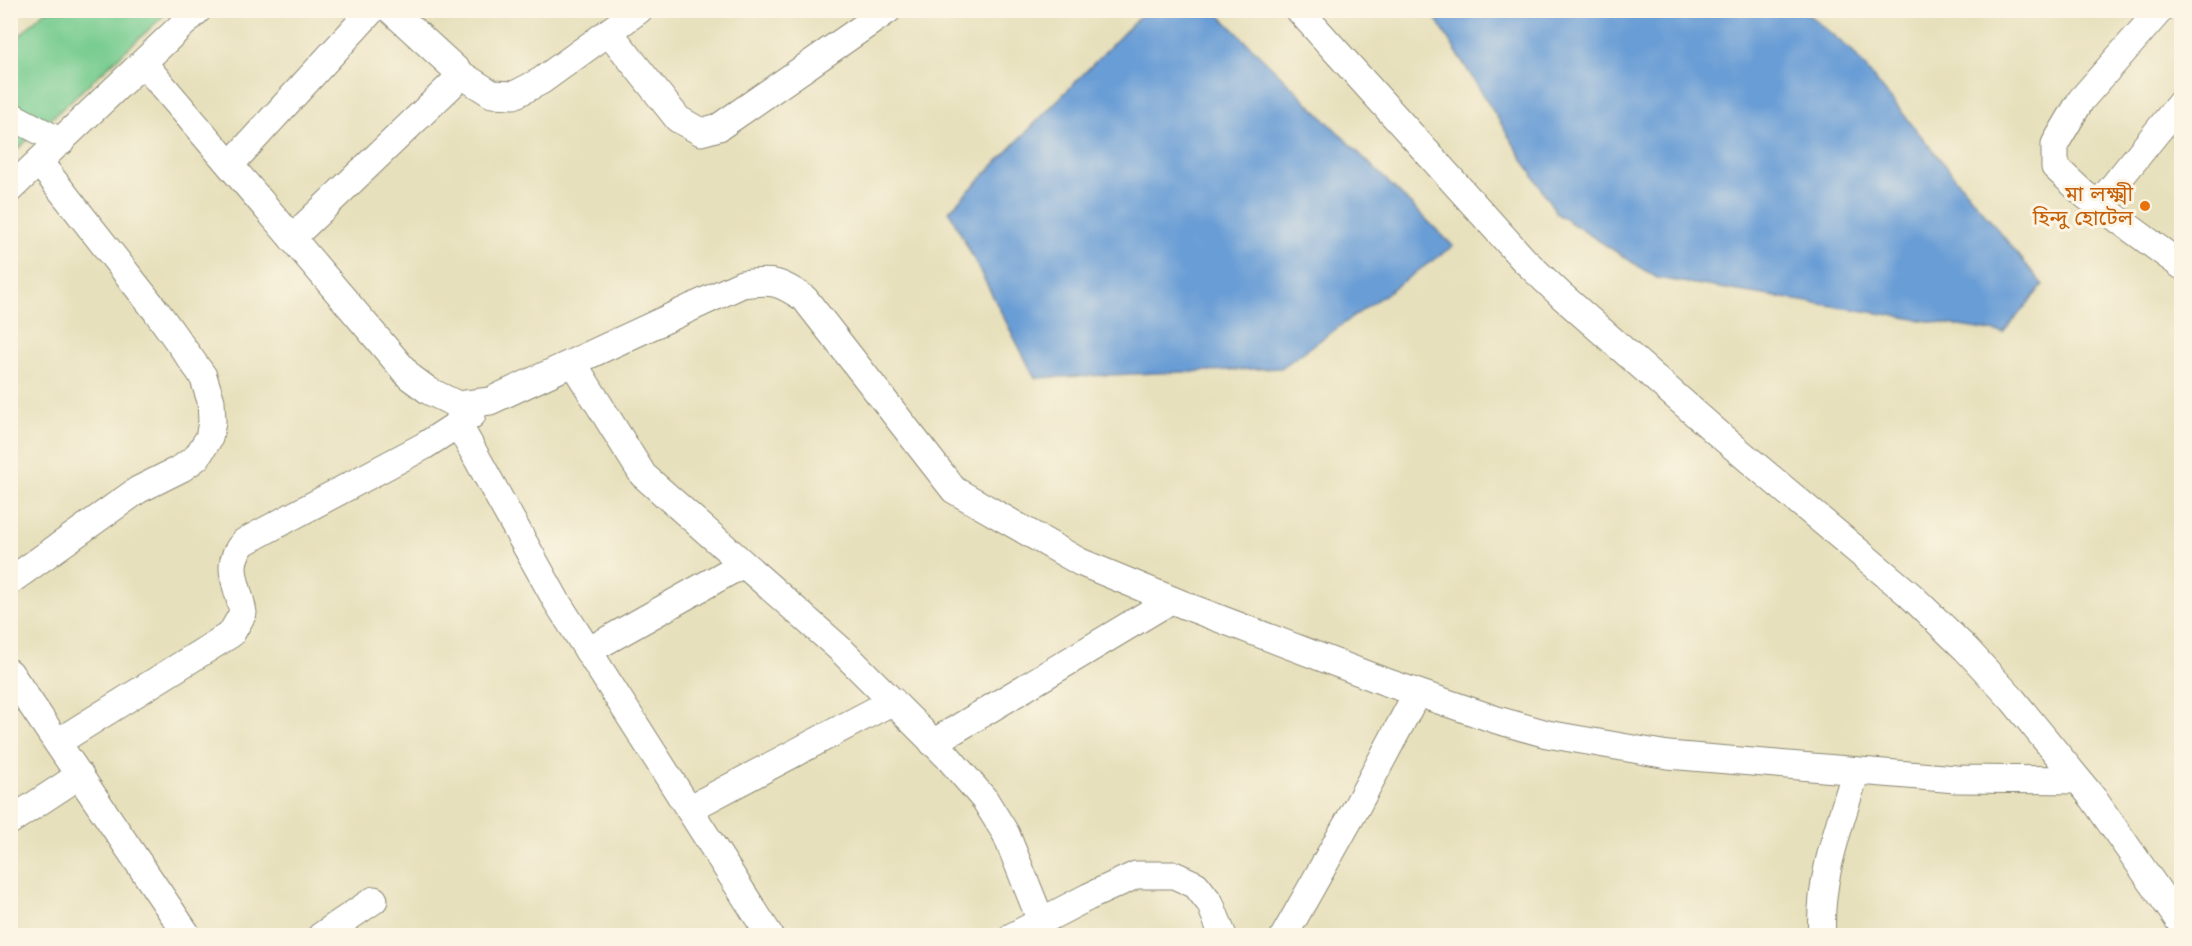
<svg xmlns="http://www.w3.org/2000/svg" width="2192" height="946" viewBox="0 0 2192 946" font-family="'Playpen Sans','Noto Sans Bengali',sans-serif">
  <rect width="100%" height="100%" fill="#fcf5e5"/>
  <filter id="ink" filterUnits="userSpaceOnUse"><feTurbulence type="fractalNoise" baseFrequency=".0167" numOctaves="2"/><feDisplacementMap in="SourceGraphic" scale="12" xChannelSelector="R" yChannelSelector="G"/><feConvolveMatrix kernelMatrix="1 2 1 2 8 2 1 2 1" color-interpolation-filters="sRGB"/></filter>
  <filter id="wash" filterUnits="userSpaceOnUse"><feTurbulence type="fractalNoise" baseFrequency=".008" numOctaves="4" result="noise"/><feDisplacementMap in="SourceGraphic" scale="24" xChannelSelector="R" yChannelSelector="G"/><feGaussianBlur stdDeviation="1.35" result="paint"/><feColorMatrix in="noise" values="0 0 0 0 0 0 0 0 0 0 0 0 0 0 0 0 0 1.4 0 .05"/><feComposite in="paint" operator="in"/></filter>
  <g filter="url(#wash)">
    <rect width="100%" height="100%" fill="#e7e0bc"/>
    <path fill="#77cc90" stroke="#517c5e" stroke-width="1.5" d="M45 11H169L11 155V44Z"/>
    <g fill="#699dd5" stroke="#4a6480" stroke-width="1.5">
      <path d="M1145 11H1215L1453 246 1281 368 1035 378 949 211Z"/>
      <path d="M1431 11H1804L1851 50 2043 285 2003 333 1657 278 1557 214Z"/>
    </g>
  </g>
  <g filter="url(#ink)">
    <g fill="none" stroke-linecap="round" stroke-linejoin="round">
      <g stroke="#898674" stroke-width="29">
        <g id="minor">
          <path d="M391 10 462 75 492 94 514 95 541 81 639 10"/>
          <path d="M1299 10 1524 260 1562 296 1722 437 1909 594 1966 649 2013 700 2093 798 2182 925"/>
          <path d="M2160 10 2081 100 2055 144V167L2085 195 2182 266"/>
          <path d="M609 32 678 119 701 132 719 127 888 10"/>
          <path d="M144 64 410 377 429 391 458 405 490 401 742 284C773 280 779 281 805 299L954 490 1080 562 1189 607 1383 681 1497 720 1547 734 1668 755 1956 779 2078 780"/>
          <path d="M10 115 61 142"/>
          <path d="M230 165 372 10"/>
          <path d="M10 189 198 10"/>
          <path d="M2098 205 2182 101"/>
          <path d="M292 238 462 75"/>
          <path d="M573 363 643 475 840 649 947 756 985 800 1006 834 1041 921"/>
          <path d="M458 424 557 602 770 936"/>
          <path d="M10 581 138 490 182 468 197 457 209 438 212 422 211 401 203 376 157 312 39 162"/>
          <path d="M588 651 743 564"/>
          <path d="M10 673 188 936"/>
          <path d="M58 742 231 634 243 613C239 585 222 566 244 542L424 446 472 415"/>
          <path d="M933 743 1171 600"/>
          <path d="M689 809 893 701"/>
          <path d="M10 821 80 775"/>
          <path d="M321 936 374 900"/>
          <path d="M1013 936 1088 897 1136 875H1174L1196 885 1210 903 1223 936"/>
          <path d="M1284 936 1356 808 1417 693"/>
          <path d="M1822 936C1818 879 1840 824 1856 771"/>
        </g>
      </g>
      <use href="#minor" stroke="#fff" stroke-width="27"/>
    </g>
  </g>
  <circle fill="#e8710a" stroke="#fcf5e5" stroke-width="2" cx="2145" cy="206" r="6"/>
  <g text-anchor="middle" stroke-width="6" stroke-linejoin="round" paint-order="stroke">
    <g font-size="21" fill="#c56008" stroke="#fcf5e5" text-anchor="end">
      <text x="2133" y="201">মা লক্ষ্মী<tspan x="2133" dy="24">হিন্দু হোটেল</tspan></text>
    </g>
  </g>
  <rect width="2192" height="946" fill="none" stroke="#fcf5e5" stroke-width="36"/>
</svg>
